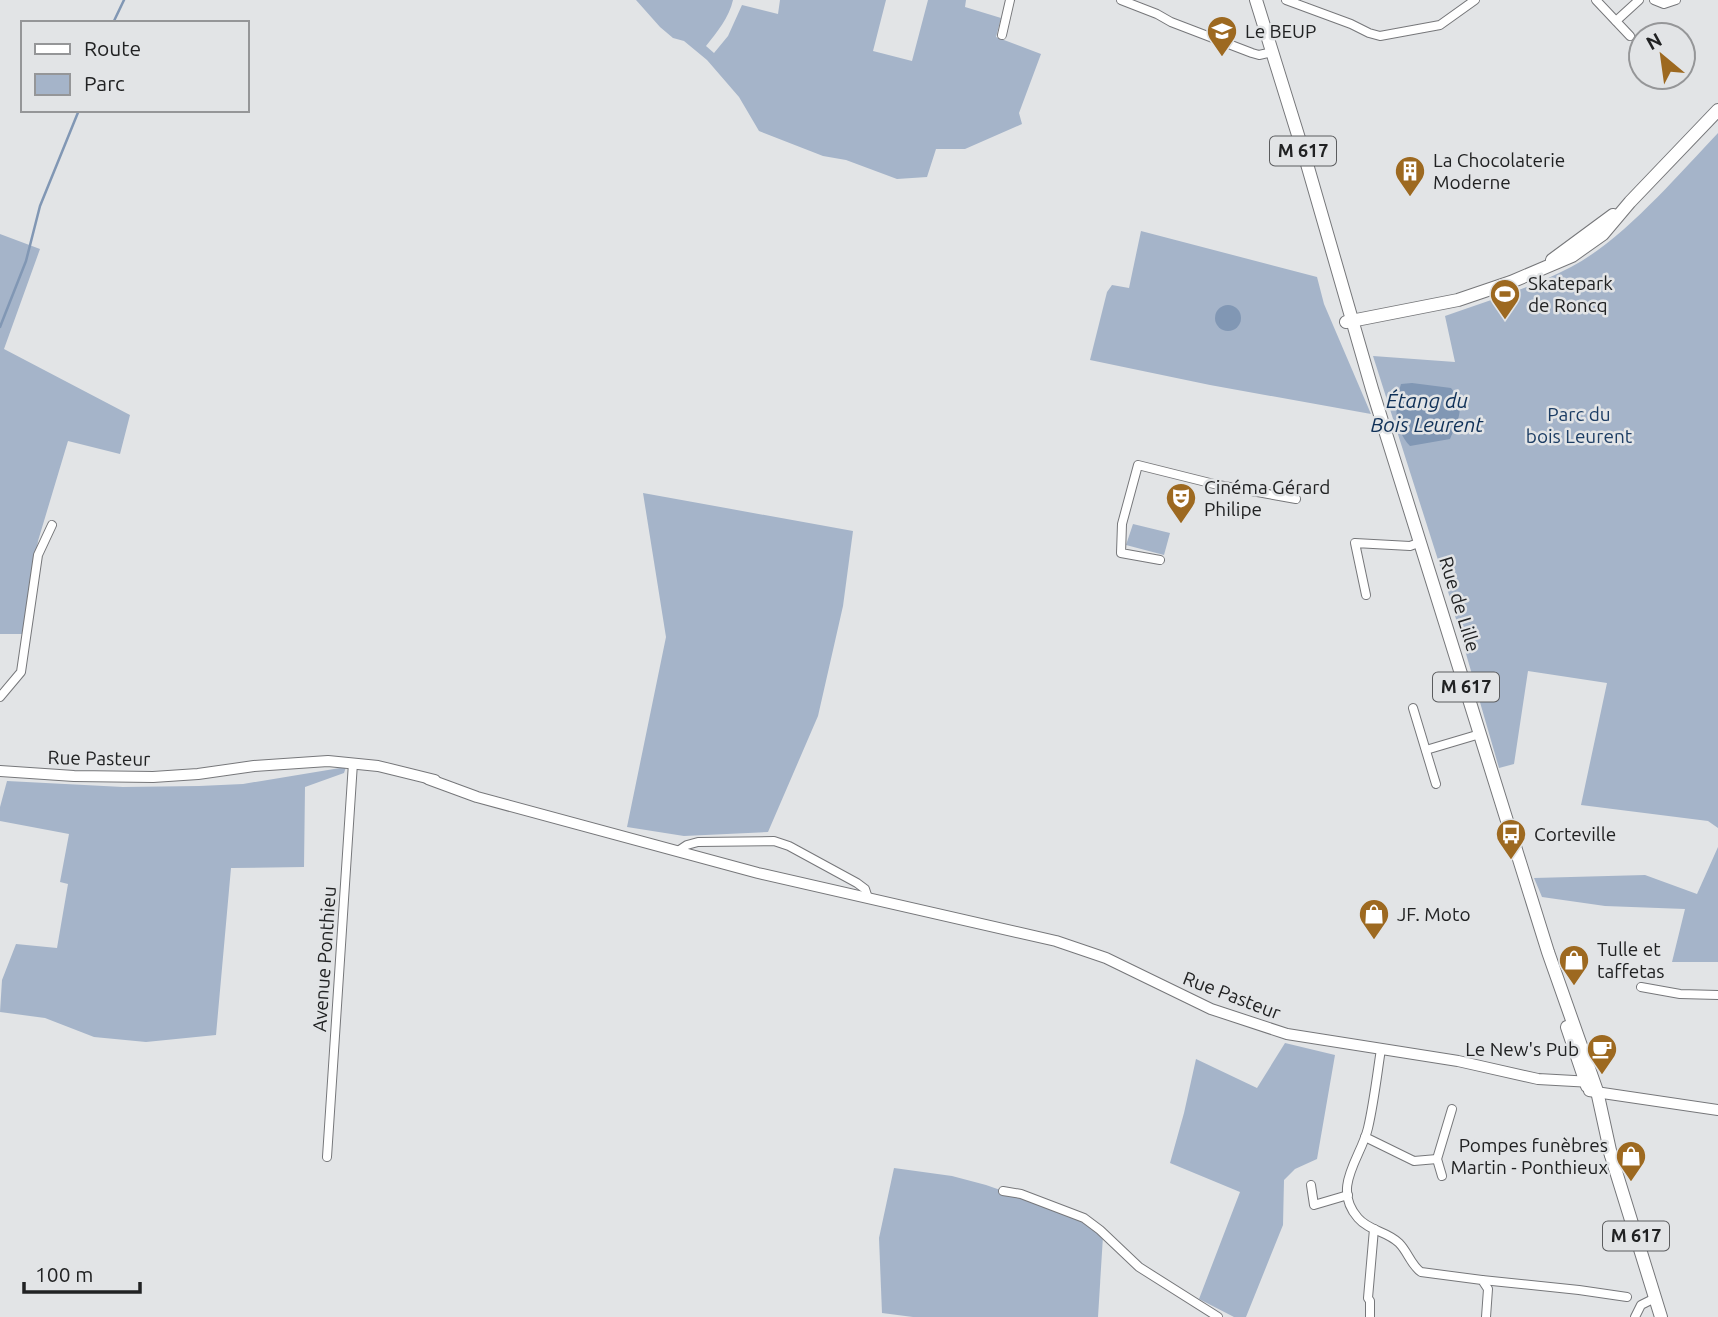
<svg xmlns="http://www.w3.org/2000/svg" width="1718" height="1317" viewBox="0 0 1718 1317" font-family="Ubuntu,sans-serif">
  <rect width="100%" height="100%" fill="#e2e4e6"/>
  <g fill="#a5b4c9">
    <path d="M636 0H733C729 18 717 32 706 46L714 53 728 36 742 5 778 14 780 0H886L873 51 912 61 928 0H966L965 7 1001 18 996 37 1041 54 1019 113 1022 124 965 149H936L927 177 897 179 846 160 823 156 759 131 739 97 707 60 684 41 673 38 660 27Z"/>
    <path d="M1718 133V828L1708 821 1581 805 1607 683 1528 671 1514 764 1499 768 1447 588 1373 356 1455 362 1445 316C1487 301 1531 288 1571 267 1624 239 1676 177 1718 133Z"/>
    <path d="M1141 231 1317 277 1324 304 1371 414 1210 385 1090 360 1107 292 1112 285 1129 288Z"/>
    <path d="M0 234 40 249 4 349 130 415 120 454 68 441 38 541 24 634H0Z"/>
    <path d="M643 493 853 531 843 606 818 716 768 832 684 836 627 827 666 637Z"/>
    <path d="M1133 524 1170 533 1164 555 1126 545Z"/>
    <path d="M346 767 344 773 305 787 304 867 231 868 216 1035 146 1042 94 1037 45 1018 0 1012 2 980 16 944 57 948 68 884 60 882 69 834 0 821V807L7 781 123 787 199 786 243 784Z"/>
    <path d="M1718 847V962H1672L1685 909 1605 906 1542 897 1534 878 1645 875 1697 894Z"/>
    <path d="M1285 1043 1335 1055 1317 1159 1295 1169 1284 1180 1283 1225 1246 1317H1234L1199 1299 1240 1192 1170 1163 1184 1113 1196 1059 1257 1088Z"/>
    <path d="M894 1168 952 1176 986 1185 1074 1216 1103 1236 1098 1317H913L882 1313 879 1238Z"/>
  </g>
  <g fill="#8197b4">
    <circle cx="1228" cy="318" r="13"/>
    <path d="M1412 383 1451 388C1466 406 1459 419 1450 439L1410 446C1394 429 1394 406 1401 384Z"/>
  </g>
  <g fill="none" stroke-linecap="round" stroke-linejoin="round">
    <g stroke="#8197b4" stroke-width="2.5">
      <path d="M113 23 124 0"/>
      <path d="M0 327 26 261 40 206 79 110"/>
    </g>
    <g stroke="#76777a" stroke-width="10">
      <g id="minor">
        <path d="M1121 0 1157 14 1171 22 1252 53 1259 55 1273 52"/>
        <path d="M1286 0 1351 24 1369 33 1380 36 1440 25 1475 0"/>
        <path d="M1596 0 1630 36"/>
        <path d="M1654 0 1664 4 1676 0"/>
        <path d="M1616 21 1639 0"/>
        <path d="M1002 35 1010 0"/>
        <path d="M1160 560 1121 553 1122 524 1138 465 1218 485 1296 499"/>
        <path d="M1366 595 1355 543 1410 546 1421 542"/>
        <path d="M0 697 21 672 38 555 52 525"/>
        <path d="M1413 708 1436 784"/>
        <path d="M1426 750 1480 734"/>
        <path d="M678 851 687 845 698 842 774 841 789 846 857 883 865 889 868 898"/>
        <path d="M1641 987 1680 994 1718 995"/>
        <path d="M1381 1049C1377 1075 1374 1102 1368 1128 1361 1158 1331 1187 1358 1218 1369 1231 1387 1231 1399 1243 1408 1252 1411 1265 1421 1272L1482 1280 1488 1289 1486 1317"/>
        <path d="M1365 1137 1414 1161 1437 1159"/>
        <path d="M327 1157 353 763"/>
        <path d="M1442 1176 1437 1159 1452 1109"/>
        <path d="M1311 1185 1314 1205 1348 1195"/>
        <path d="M1003 1191 1021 1194 1084 1218 1100 1230 1139 1267 1218 1317"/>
        <path d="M1482 1280 1579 1290 1627 1297"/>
        <path d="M1370 1317V1301L1368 1298 1374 1229"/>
        <path d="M1635 1317 1641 1305 1655 1298"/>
      </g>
    </g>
    <g stroke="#76777a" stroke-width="12">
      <g id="secondary">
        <path d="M0 771 74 776 153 777 198 774 254 766 328 761 378 766 435 780"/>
        <path d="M428 779 477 797 758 873 1056 941 1106 958 1211 1009 1287 1034 1458 1061 1538 1079 1592 1082"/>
        <path d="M1589 1091 1718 1110"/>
      </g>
    </g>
    <g stroke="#76777a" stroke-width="14">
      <g id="primary">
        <path d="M1256 0 1307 164 1372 389 1548 952 1597 1091 1611 1155"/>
        <path d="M1552 260 1613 215"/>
        <path d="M1346 322 1458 300 1511 282 1572 256 1603 234 1630 202 1718 110"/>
        <path d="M1567 1027 1587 1086"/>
        <path d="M1609 1149 1661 1317"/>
      </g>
    </g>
    <use href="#minor" stroke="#fff" stroke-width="8"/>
    <use href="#secondary" stroke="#fff" stroke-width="10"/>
    <use href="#primary" stroke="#fff" stroke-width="12"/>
  </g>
  <defs>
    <g id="school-pin" transform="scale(1.575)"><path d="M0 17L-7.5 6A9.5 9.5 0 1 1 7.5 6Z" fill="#9d6920" stroke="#e2e4e6"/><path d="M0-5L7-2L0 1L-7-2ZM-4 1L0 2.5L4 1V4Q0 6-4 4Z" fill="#fff"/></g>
    <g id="building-pin" transform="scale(1.575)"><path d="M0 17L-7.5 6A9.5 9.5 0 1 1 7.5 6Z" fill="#9d6920" stroke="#e2e4e6"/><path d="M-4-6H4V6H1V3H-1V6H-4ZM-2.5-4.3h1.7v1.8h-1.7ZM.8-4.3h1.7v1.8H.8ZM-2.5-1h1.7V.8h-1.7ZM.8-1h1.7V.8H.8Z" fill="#fff"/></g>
    <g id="stadium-pin" transform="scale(1.575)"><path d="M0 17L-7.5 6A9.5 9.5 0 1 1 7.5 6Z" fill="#9d6920" stroke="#e2e4e6"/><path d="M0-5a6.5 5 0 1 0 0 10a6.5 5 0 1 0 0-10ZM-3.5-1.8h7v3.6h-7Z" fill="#fff"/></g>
    <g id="theatre-pin" transform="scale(1.575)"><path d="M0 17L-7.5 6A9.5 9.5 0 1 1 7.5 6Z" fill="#9d6920" stroke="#e2e4e6"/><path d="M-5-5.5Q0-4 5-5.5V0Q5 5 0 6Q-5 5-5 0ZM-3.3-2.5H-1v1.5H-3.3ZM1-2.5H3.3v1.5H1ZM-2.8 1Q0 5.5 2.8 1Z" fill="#fff"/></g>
    <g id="bus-pin" transform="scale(1.575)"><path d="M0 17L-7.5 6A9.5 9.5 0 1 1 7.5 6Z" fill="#9d6920" stroke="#e2e4e6"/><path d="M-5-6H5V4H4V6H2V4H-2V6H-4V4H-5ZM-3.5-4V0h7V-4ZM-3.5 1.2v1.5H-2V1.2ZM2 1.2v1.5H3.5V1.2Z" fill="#fff"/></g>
    <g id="shop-pin" transform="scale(1.575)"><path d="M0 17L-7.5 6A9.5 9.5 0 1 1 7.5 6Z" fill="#9d6920" stroke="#e2e4e6"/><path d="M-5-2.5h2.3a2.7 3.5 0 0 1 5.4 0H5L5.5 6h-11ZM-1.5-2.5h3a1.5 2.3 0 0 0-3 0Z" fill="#fff"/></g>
    <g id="cafe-pin" transform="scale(1.575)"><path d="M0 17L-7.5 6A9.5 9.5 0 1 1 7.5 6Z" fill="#9d6920" stroke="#e2e4e6"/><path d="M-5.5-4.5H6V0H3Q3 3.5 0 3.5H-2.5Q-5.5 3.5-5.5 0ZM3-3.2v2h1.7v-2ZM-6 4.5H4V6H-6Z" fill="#fff"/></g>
  </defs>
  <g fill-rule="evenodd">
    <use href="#school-pin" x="1222" y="31"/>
    <use href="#building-pin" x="1410" y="171"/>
    <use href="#stadium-pin" x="1505" y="294"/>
    <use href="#theatre-pin" x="1181" y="498"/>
    <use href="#bus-pin" x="1511" y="834"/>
    <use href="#shop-pin" x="1374" y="914"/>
    <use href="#shop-pin" x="1574" y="960"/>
    <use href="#cafe-pin" x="1602" y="1049"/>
    <use href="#shop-pin" x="1631" y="1156"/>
  </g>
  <g text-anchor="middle" stroke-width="5" stroke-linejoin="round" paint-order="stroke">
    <g fill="#e2e4e6" stroke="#5b5c5e" stroke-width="2">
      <rect x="1270" y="136.5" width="66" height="29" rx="5"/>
      <rect x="1433" y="672.5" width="66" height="29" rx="5"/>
      <rect x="1603" y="1221.5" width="66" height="29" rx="5"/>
    </g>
    <g font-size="18" font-weight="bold" fill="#212223">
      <text x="1303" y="157">M 617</text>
      <text x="1466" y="693">M 617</text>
      <text x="1636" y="1242">M 617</text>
    </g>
    <g font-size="19" fill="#212223" stroke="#e2e4e6" text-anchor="start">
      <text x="1245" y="38">Le BEUP</text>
      <text x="1433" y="167">La Chocolaterie<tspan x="1433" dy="22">Moderne</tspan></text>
      <text x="1528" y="290">Skatepark<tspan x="1528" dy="22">de Roncq</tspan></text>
      <text x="1204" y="494">Cinéma Gérard<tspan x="1204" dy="22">Philipe</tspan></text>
      <text x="1534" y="841">Corteville</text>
      <text x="1397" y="921">JF. Moto</text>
      <text x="1597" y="956">Tulle et<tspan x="1597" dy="22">taffetas</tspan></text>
      <text x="1579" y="1056" text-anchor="end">Le New's Pub</text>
      <text x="1608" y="1152" text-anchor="end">Pompes funèbres<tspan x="1608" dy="22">Martin - Ponthieux</tspan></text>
    </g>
    <g font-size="19" fill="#1c3d64" stroke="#e2e4e6">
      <text x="1579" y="421">Parc du<tspan x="1579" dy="22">bois Leurent</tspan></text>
    </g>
    <g font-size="19" fill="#212223" stroke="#e2e4e6">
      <text transform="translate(1460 604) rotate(73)" y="7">Rue de Lille</text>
      <text transform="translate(99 758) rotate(1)" y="7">Rue Pasteur</text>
      <text transform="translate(324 959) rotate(-86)" y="7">Avenue Ponthieu</text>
      <text transform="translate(1232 995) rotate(21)" y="7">Rue Pasteur</text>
    </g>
    <g font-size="21" font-style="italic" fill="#103158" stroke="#e2e4e6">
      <text x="1427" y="408">Étang du<tspan x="1427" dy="24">Bois Leurent</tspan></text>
    </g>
  </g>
  <rect x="21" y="21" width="228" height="91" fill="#e2e4e6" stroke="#959698" stroke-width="2"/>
  <rect x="35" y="44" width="35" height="10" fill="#ffffff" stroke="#959698" stroke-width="2"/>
  <text x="84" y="56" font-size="21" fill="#212223">Route</text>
  <rect x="35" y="74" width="35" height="21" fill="#a5b4c9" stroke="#959698" stroke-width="2"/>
  <text x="84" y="91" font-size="21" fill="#212223">Parc</text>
  <g transform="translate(1662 56) rotate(331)"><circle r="33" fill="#e2e4e6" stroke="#959698" stroke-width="2"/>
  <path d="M0-5L12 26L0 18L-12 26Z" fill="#9d6920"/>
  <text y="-10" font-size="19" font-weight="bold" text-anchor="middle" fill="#212223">N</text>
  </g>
  <path d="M24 1282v10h116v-10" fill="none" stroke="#212223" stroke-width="3.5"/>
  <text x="35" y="1282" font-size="21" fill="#212223" stroke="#e2e4e6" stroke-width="5" paint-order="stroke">100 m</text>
</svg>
